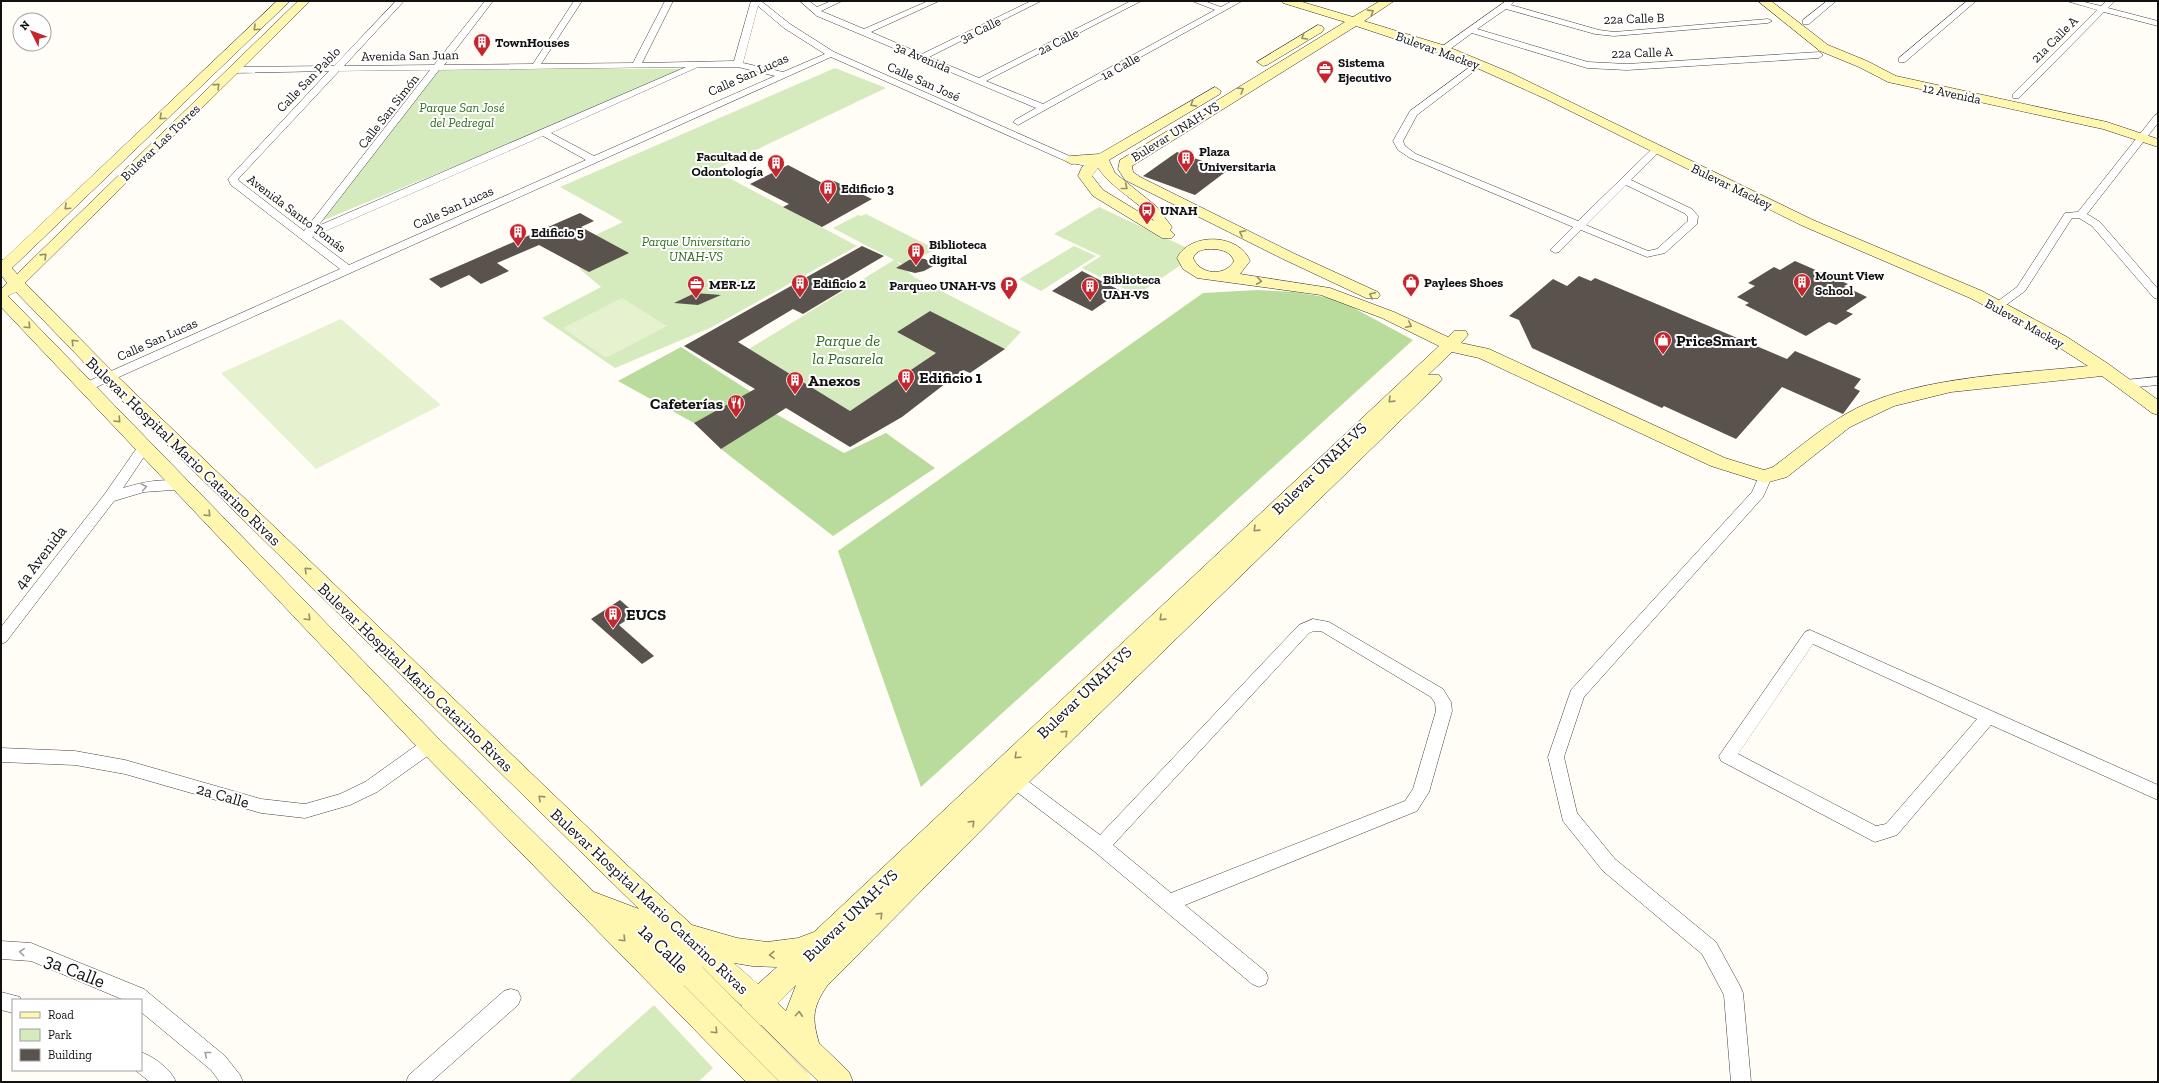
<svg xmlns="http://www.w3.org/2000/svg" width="2159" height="1083" viewBox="0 0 2159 1083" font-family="'Zilla Slab',serif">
  <rect width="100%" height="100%" fill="#fffdf5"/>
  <g fill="#d5ebbd">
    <path d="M439 68 691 69 314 224Z"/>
    <path d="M835 68 886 88 714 170 857 246 712 327 615 368 542 318 601 287 581 270 569 252 583 241 623 222 560 187Z"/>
    <path d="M1099 207 1198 253 1137 295 1082 268 1101 256 1054 234Z"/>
    <path d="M866 214 935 249 906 266 896 261 914 277 1021 332 1005 349 930 311 897 332 936 353 850 411 749 349 894 260 833 228 858 215 861 216Z"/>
    <path d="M1074 246 1096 256 1041 291 1019 279Z"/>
    <path d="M654 1005 713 1068 698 1082H568Z"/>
  </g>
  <g fill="#b9dc9c">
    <path d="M1258 290 1294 292 1337 299 1413 340 921 787 838 551 1203 293Z"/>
    <path d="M681 347 751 392 694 423 618 381Z"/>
    <path d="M776 414 844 453 886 433 935 468 833 536 721 449Z"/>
  </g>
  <g fill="#e6f2cf">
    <path d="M622 298 667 326 606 358 563 328Z"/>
    <path d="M341 319 441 405 316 469 221 373Z"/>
  </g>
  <g fill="#5a524d">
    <path d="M1177 152 1228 170 1195 195 1143 176Z"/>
    <path d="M788 165 826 185 834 181 872 199 822 227 783 207 789 204 750 184Z"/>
    <path d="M580 213 594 221 581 227 629 253 589 272 539 245 497 263 509 271 481 284 469 275 441 288 429 279Z"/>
    <path d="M862 246 884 256 840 282 848 287 803 314 793 309 738 342 850 411 936 353 897 332 930 311 1005 349 970 373 963 370 902 417 850 447 786 408 721 449 694 423 755 389 684 346Z"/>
    <path d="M918 258 925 259 935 265 924 271 915 273 896 268 909 260Z"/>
    <path d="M1795 261 1848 284 1844 286 1867 297 1846 311 1853 314 1836 325 1829 322 1806 336 1745 305 1749 303 1737 297 1755 286 1748 283 1774 267 1780 270Z"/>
    <path d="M1082 271 1121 291 1092 311 1052 291Z"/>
    <path d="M1579 276 1591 281 1595 278 1787 359 1795 351 1861 379 1854 388 1860 391 1843 414 1782 387 1736 439 1664 406 1662 408 1532 348 1519 320 1509 316 1553 279 1567 286Z"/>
    <path d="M695 293 721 295 698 305 674 303Z"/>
    <path d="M620 600 636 614 619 625 654 656 642 664 591 619Z"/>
  </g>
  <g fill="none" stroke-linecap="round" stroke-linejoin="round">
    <g stroke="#444" stroke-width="1">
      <g id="street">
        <path d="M396 1H404L344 66 434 65 485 1H493L444 65 533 64 574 1H582L541 64 633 63 665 1H673L642 63 734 61 751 1H761L790 24 834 52 1074 158 1089 161 1091 163 1086 166 1068 162 831 57 90 390H82L80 387 82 384 340 269 231 185 228 179 329 71 234 73 230 70 234 67 334 66ZM758 6 784 28 825 54 783 72 743 63ZM686 67 318 226 439 70ZM698 67H738L775 76 594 156 551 133ZM430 70 304 231 239 181 238 179 339 71ZM543 136 586 160 349 265 312 237Z"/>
        <path d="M800 1H809L817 7 831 1H842L821 11 864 29 928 1H939L871 32 922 54 1031 1H1041L929 57 979 78 1131 1H1141L986 81 1043 104 1215 10 1192 1H1204L1221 7 1232 1H1242L1018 125 1013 122 1015 120 1036 108 817 16Z"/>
        <path d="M1506 1H1515L1511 5 1599 30 1614 32 1768 19 1772 21 1768 23 1614 36 1595 34 1506 9 1477 29 1588 62 1627 64 1819 52 1823 55 1819 58 1627 70 1587 68 1472 33 1446 52H1440V48Z"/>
        <path d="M1827 1H1836L1809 24H1803V20Z"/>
        <path d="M1967 1H1976L1905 62H1899V58Z"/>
        <path d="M2067 1H2080L2101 6 2106 1H2115L2108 8 2158 21V26L2104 12 2019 98H2013V94L2097 10Z"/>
        <path d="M1478 61 1481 62V66L1417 115 1403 141 1405 146 1416 154 1578 221 1655 146H1661V150L1631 180 1692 209 1698 216 1697 224 1665 253 1647 257 1581 230 1559 252 1555 253 1550 250 1573 227 1410 158 1398 150 1393 141 1410 111ZM1626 185 1684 213 1688 217V221L1657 249 1648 251 1586 225Z"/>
        <path d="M2158 114V123L2087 214 2100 222 2158 289V299L2154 298 2092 226 2079 218H2072L2025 291 2002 308H1994L1992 306 1994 304 2017 287 2065 213 2078 212 2155 115Z"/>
        <path d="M2158 377V385L2126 388 2120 384 2126 380Z"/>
        <path d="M144 444 150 448 123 488C143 482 165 477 186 483L188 486 186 489 144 492 114 501 6 642 1 644V627L104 495 139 445Z"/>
        <path d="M1765 472 1770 474 1772 477 1763 497 1584 697 1564 757 1577 813 1615 859 1716 942 1740 986 1743 993 1751 1082H1731L1724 995 1702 954 1603 871 1563 821 1548 757 1571 690 1752 492 1760 474Z"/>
        <path d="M1313 619 1329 622 1443 689 1451 702 1452 711 1429 792 1417 811 1185 905 1266 972 1268 978 1266 984 1259 987 1252 984 1095 852 1009 786 1007 781 1009 776 1015 774 1021 776 1100 835 1299 625ZM1314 631H1321L1431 697 1435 703 1436 711 1413 789 1405 801 1171 893 1113 845 1309 633Z"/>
        <path d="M1810 630 2158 785V800L1991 725 1897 835 1875 842 1869 839 1721 761 1719 756 1805 632ZM1813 644 1977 719 1886 824 1876 826 1738 754Z"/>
        <path d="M430 738 436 740 438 745 436 750 377 792 350 805 305 818 261 813 125 774 75 765 1 762V748L75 751 125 760 261 799 305 804 340 794 365 782 424 740Z"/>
        <path d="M1 941 31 943 144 989 225 1056 240 1075 243 1082H220L211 1070 141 1012V1000H124L31 961 1 959Z"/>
        <path d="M511 989 518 991 521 998 518 1005 431 1082H406L409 1075 504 991Z"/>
        <path d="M1 992 20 997 21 1000H13V1013L1 1010Z"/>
        <path d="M141 1052C154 1057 171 1069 176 1082H150L135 1070H141Z"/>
      </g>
    </g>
    <g stroke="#333" stroke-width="1">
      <g id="secondary">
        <path d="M277 1H290L12 268 17 274 298 1H310L25 283 114 373 628 866 692 925 737 938 767 942 798 938 814 932 1439 346 1382 318 1321 295 1197 278 1183 269 1177 258C1190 232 1239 233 1250 261L1240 274 1330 288 1394 312 1448 337 1454 331H1466L1468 335 1461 343 1489 349 1725 458 1764 470 1773 467C1800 447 1827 423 1857 408 1923 376 2016 374 2088 366L2035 332 1970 298 1803 226 1546 99 1459 60 1356 26 1132 166 1133 172 1140 177 1293 253 1378 292 1380 295 1378 298H1366L1283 259 1125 180 1118 169 1120 160 1345 22 1283 3 1281 1H1299L1353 17 1380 1H1394L1364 21 1446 46 1511 73 1813 220 1982 291 2067 337 2107 363 2158 400V415L2152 413 2102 376 1951 392 1894 406 1850 427 1787 477 1765 483 1711 466 1479 358 1452 352 1428 375H1439L1442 379 1439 383 1023 788 827 986C812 1008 812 1018 819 1043L849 1072 853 1082H819L761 1025 751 1047 776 1072 780 1082H746L422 752 1 307V289L7 283 1 275V259L3 260ZM1214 249C1223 250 1231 252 1234 261 1225 277 1200 275 1193 258 1197 249 1205 249 1214 249ZM16 292 102 381 639 909 594 892 438 738 8 296ZM734 963 752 966 777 967 758 984ZM704 971 742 1006 731 1027 692 989 703 985 706 976ZM796 985 786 1011 778 1003Z"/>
        <path d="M1758 1H1771L1828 45 1867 61 1896 76 2107 122 2158 139V147L2103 129 1888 82 1859 67 1820 51Z"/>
        <path d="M1318 25 1322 26 1324 29 1322 32 1267 65 1263 66 1257 62Z"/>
        <path d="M1215 87 1221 91 1220 94 1109 160 1115 173 1156 206 1172 227 1170 230 1175 235 1172 238H1162L1093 196 1078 176 1082 167 1087 163 1071 164 1064 160 1071 156 1099 154ZM1098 168C1113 190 1138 200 1154 221L1103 190 1092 176Z"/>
      </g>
    </g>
    <use href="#street" fill="#fff" fill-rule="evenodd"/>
    <use href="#secondary" fill="#fff6b0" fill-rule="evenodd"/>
    <g stroke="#333" stroke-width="26" stroke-linecap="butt">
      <path id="secondary-bridge" d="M693 976 798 1082"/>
    </g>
    <use href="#secondary-bridge" stroke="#fff6b0" stroke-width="26"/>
  </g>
  <defs><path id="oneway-chevron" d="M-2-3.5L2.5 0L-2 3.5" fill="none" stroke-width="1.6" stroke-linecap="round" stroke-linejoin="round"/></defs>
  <g stroke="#948f68">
    <use href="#oneway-chevron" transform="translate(1371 12) rotate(-32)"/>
    <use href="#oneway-chevron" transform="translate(256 28) rotate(137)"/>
    <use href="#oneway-chevron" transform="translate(1304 37) rotate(149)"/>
    <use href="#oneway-chevron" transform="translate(217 86) rotate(-44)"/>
    <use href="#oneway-chevron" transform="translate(1241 90) rotate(-31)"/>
    <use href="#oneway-chevron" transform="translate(1193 104) rotate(149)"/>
    <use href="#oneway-chevron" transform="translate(162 117) rotate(137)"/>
    <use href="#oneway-chevron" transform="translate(1125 187) rotate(38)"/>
    <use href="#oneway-chevron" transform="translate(67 207) rotate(137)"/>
    <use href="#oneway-chevron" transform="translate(1242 233) rotate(-153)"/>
    <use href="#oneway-chevron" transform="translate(44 256) rotate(-44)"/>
    <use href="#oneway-chevron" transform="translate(1259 281) rotate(8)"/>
    <use href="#oneway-chevron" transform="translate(1372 295) rotate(-155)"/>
    <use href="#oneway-chevron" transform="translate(1409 325) rotate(26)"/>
    <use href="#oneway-chevron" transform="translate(28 326) rotate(46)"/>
    <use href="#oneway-chevron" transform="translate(74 342) rotate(-134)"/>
    <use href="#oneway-chevron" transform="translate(1391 400) rotate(136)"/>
    <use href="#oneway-chevron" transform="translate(118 420) rotate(47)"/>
    <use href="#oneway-chevron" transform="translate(208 514) rotate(46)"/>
    <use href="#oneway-chevron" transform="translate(1256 529) rotate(136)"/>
    <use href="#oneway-chevron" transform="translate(307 570) rotate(-136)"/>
    <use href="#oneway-chevron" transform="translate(308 618) rotate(46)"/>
    <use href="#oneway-chevron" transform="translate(1162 618) rotate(136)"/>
    <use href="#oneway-chevron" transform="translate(1065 733) rotate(-44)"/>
    <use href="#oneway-chevron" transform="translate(1017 756) rotate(137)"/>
    <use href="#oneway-chevron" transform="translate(541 798) rotate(-136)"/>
    <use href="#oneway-chevron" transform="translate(972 823) rotate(-45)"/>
    <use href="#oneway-chevron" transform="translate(880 915) rotate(-45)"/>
    <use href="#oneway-chevron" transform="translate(623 939) rotate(45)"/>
    <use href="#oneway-chevron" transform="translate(772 955) rotate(178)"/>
    <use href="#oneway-chevron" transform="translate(799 1014) rotate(-86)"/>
    <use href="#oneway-chevron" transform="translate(715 1031) rotate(45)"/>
  </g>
  <g stroke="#a0a0a0">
    <use href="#oneway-chevron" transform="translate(144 487) rotate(-11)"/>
    <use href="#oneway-chevron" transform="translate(22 952) rotate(-175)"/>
    <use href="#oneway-chevron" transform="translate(207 1054) rotate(-141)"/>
  </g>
  <defs>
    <g id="building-pin" transform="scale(0.9)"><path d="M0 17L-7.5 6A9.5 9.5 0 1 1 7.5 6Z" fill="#c4262e" stroke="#fff"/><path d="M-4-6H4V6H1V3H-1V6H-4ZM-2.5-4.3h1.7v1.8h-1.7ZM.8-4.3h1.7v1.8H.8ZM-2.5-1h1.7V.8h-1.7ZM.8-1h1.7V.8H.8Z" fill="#fff"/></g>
    <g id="office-pin" transform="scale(0.9)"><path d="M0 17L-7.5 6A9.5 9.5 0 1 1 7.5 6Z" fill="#c4262e" stroke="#fff"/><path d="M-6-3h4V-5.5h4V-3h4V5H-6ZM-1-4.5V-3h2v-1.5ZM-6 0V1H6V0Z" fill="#fff"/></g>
    <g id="bus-pin" transform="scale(0.9)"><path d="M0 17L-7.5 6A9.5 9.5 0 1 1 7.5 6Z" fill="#c4262e" stroke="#fff"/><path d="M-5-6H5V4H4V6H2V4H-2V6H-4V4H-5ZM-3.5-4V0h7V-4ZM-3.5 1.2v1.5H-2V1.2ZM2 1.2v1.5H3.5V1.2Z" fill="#fff"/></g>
    <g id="shop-pin" transform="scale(0.9)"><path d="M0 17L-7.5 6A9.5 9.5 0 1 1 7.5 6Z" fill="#c4262e" stroke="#fff"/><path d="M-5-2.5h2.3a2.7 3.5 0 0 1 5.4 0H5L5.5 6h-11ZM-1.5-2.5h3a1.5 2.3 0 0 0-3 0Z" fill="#fff"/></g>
    <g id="parking-pin" transform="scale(0.9)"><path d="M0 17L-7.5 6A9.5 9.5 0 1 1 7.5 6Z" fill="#c4262e" stroke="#fff"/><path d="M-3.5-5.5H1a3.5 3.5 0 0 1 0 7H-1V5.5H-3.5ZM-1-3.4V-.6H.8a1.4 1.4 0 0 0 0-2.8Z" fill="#fff"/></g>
    <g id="restaurant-pin" transform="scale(0.9)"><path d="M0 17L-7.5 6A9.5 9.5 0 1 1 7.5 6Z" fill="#c4262e" stroke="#fff"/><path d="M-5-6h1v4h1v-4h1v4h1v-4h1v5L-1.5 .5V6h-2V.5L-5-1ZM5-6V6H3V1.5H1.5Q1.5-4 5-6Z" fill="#fff"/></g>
  </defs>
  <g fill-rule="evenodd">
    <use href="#building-pin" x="482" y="42"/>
    <use href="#office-pin" x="1325" y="69"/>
    <use href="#building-pin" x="1186" y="158"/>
    <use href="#building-pin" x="776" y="163"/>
    <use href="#building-pin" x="828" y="188"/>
    <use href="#bus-pin" x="1147" y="210"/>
    <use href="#building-pin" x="518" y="232"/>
    <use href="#building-pin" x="916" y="251"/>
    <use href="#shop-pin" x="1411" y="282"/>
    <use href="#building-pin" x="1802" y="282"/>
    <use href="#building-pin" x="800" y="283"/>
    <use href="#office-pin" x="696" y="284"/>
    <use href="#parking-pin" x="1009" y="285"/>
    <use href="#building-pin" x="1090" y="286"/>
    <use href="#shop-pin" x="1663" y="340"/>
    <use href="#building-pin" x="906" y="377"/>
    <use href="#building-pin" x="795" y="380"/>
    <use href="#restaurant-pin" x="736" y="403"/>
    <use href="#building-pin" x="613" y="614"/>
  </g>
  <g text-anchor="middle" stroke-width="4" stroke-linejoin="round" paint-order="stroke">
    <g font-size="13" fill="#111" stroke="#fff">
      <text transform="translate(1634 18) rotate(-2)" y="5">22a Calle B</text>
      <text transform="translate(980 29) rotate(-26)" y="5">3a Calle</text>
      <text transform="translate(2054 39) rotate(-45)" y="5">21a Calle A</text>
      <text transform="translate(1058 41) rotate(-27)" y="5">2a Calle</text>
      <text transform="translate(1438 50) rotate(20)" y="5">Bulevar Mackey</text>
      <text transform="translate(1642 52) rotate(-2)" y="5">22a Calle A</text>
      <text transform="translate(410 55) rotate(-1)" y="5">Avenida San Juan</text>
      <text transform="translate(923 57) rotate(23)" y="5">3a Avenida</text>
      <text transform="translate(1120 66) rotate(-29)" y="5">1a Calle</text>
      <text transform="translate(748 74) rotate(-24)" y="5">Calle San Lucas</text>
      <text transform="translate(308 79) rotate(-46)" y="5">Calle San Pablo</text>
      <text transform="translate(924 81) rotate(24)" y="5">Calle San José</text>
      <text transform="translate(1952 93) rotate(12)" y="5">12 Avenida</text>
      <text transform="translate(388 111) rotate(-52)" y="5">Calle San Simón</text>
      <text transform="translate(1175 131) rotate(-32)" y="5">Bulevar UNAH-VS</text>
      <text transform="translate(160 142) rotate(-44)" y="5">Bulevar Las Torres</text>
      <text transform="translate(1732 186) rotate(26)" y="5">Bulevar Mackey</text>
      <text transform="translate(453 207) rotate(-24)" y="5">Calle San Lucas</text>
      <text transform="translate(297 213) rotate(37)" y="5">Avenida Santo Tomás</text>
      <text transform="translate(2025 323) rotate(29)" y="5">Bulevar Mackey</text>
      <text transform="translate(157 339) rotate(-24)" y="5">Calle San Lucas</text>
    </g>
    <g font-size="13" font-weight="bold" fill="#111" stroke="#fff" text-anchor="start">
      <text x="495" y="47">TownHouses</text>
      <text x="1338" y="67">Sistema<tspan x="1338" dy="15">Ejecutivo</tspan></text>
      <text x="1199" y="156">Plaza<tspan x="1199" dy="15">Universitaria</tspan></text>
      <text x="763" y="161" text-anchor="end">Facultad de<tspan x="763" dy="15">Odontología</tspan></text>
      <text x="841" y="193">Edificio 3</text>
      <text x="1160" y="215">UNAH</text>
      <text x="531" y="237">Edificio 5</text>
      <text x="929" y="249">Biblioteca<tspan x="929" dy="15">digital</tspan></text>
      <text x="1815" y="280">Mount View<tspan x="1815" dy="15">School</tspan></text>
      <text x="1103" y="284">Biblioteca<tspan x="1103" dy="15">UAH-VS</tspan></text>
      <text x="1424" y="287">Paylees Shoes</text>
      <text x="813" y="288">Edificio 2</text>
      <text x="709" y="289">MER-LZ</text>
      <text x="996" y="290" text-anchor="end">Parqueo UNAH-VS</text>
    </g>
    <g font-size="13" font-style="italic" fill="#2f6b1f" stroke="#fff">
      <text x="462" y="112">Parque San José<tspan x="462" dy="15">del Pedregal</tspan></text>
      <text x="696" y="246">Parque Universitario<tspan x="696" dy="15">UNAH-VS</tspan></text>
    </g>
    <g font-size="16" font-style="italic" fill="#2f6b1f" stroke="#fff">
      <text x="848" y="346">Parque de<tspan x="848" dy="18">la Pasarela</tspan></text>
    </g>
    <g font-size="16" font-weight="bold" fill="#111" stroke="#fff" text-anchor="start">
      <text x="1676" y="346">PriceSmart</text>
      <text x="919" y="383">Edificio 1</text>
      <text x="808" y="386">Anexos</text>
      <text x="723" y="409" text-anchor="end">Cafeterías</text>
      <text x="626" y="620">EUCS</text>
    </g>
    <g font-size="16" fill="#111" stroke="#fff">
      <text transform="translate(184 451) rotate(44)" y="6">Bulevar Hospital Mario Catarino Rivas</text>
      <text transform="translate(1319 468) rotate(-44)" y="6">Bulevar UNAH-VS</text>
      <text transform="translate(40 557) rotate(-53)" y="6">4a Avenida</text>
      <text transform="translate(416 677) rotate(44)" y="6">Bulevar Hospital Mario Catarino Rivas</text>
      <text transform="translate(1084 692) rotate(-44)" y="6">Bulevar UNAH-VS</text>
      <text transform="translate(223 795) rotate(16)" y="6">2a Calle</text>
      <text transform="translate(650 901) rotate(43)" y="6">Bulevar Hospital Mario Catarino Rivas</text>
      <text transform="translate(850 915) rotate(-44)" y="6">Bulevar UNAH-VS</text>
    </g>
    <g font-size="19" fill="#111" stroke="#fff">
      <text transform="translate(664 948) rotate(44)" y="7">1a Calle</text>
      <text transform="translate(75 970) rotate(22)" y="7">3a Calle</text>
    </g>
  </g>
  <rect width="2159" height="1083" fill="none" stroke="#111111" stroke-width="4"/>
  <rect x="12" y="999" width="130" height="72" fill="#ffffff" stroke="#a0a0a0"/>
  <rect x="20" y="1012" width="20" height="6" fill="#fff6b0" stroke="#a0a0a0"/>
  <text x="48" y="1019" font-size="12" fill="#111111">Road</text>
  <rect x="20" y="1029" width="20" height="12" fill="#d5ebbd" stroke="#a0a0a0"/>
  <text x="48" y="1039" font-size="12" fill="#111111">Park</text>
  <rect x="20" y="1049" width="20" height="12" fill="#5a524d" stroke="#a0a0a0"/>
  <text x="48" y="1059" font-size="12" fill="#111111">Building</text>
  <g transform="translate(32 32) rotate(312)"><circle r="19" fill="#ffffff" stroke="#a0a0a0"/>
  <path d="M0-3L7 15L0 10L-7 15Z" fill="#c4262e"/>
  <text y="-6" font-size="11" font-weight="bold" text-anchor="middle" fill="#111111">N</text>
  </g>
</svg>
